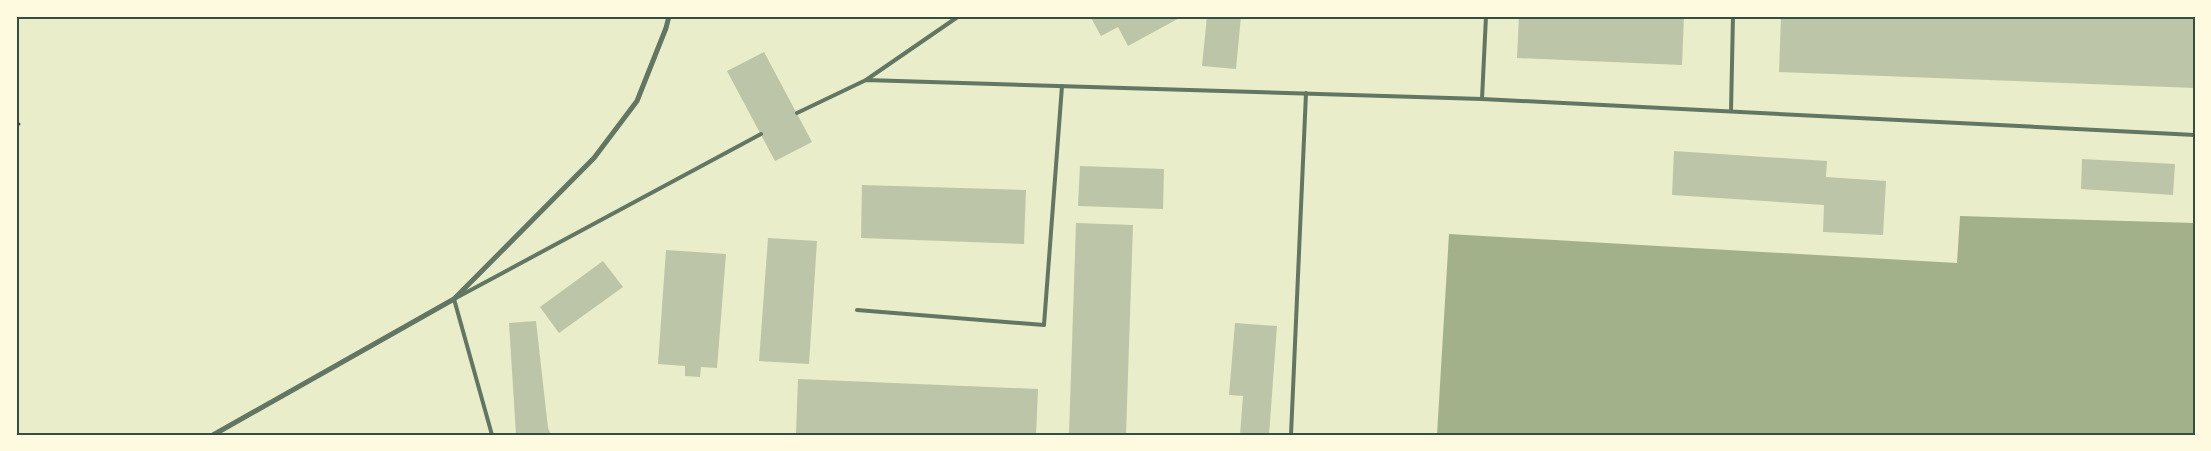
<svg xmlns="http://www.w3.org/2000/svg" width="2211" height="451" viewBox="0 0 2211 451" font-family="Barlow,sans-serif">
  <rect width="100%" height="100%" fill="#e9edc9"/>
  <path fill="#a3b18a" d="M1960 216 2195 223V435H1437L1449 234 1957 263Z"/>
  <g fill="#bcc5a7">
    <path d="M1090 16H1183L1128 46 1118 27 1101 36Z"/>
    <path d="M1207 16H1241L1236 69 1202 66Z"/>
    <path d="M1519 16H1684L1682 65 1517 58Z"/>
    <path d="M1781 16H2195V88L1779 72Z"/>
    <path d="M764 52 812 142 775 161 727 71Z"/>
    <path d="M1674 151 1827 161 1826 177 1886 181 1883 235 1823 232 1824 205 1672 195Z"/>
    <path d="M2082 159 2175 164 2173 195 2081 189Z"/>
    <path d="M1080 166 1164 169 1163 209 1078 206Z"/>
    <path d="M862 185 1026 190 1024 244 861 238Z"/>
    <path d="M1076 223 1133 225 1126 435H1069Z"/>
    <path d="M768 238 817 241 809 364 759 361Z"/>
    <path d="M666 250 726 254 717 368 701 367 700 377 685 376V366L658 364Z"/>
    <path d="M603 261 623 287 559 333 540 307Z"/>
    <path d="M536 321 548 428 551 435H516L509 323Z"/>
    <path d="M1235 323 1277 326 1269 435H1240L1243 396 1229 395Z"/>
    <path d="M798 379 1038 389 1036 435H843L796 433Z"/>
  </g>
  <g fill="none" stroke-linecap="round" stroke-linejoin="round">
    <path stroke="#344e41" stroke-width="3" d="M16 124H19"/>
    <g stroke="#617663" stroke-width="4">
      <path d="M866 80 959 16"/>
      <path d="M1482 99 1486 16"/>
      <path d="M1731 111 1733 16"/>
      <path d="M797 113 866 80 1482 99 2195 135"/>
      <path d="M857 310 1044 325 1062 86"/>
      <path d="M492 435 454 299 761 134"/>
      <path d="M1291 435 1306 93"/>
    </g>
    <path stroke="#617663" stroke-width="5" d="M213 435 454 299 594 158 637 101 666 28 669 16"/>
  </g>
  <rect width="2211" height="451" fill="none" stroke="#fefae0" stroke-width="35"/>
  <rect x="18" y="18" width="2176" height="416" fill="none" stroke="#344e41" stroke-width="2"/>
</svg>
